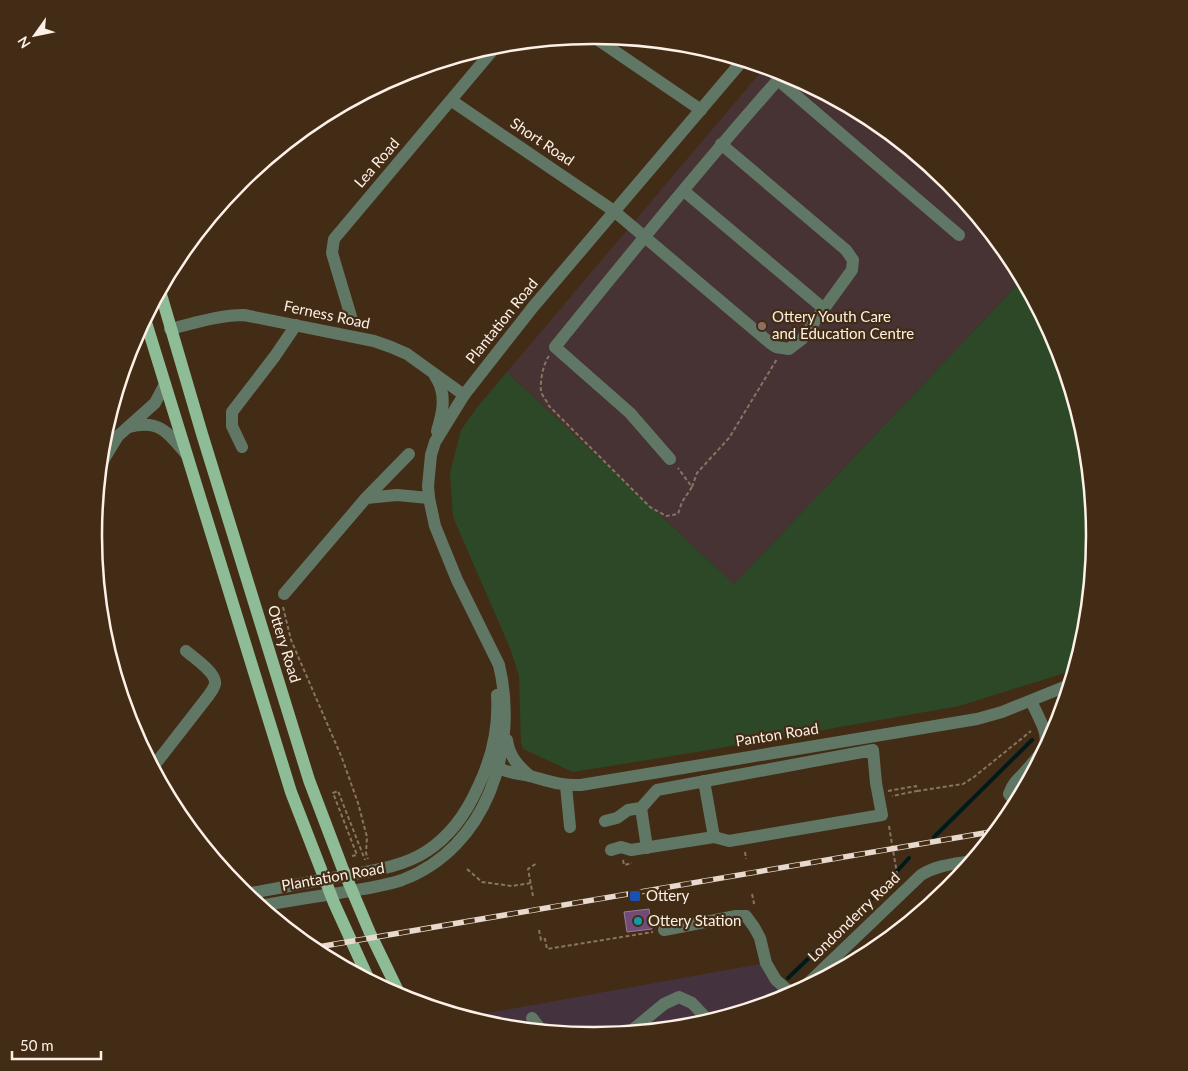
<svg xmlns="http://www.w3.org/2000/svg" width="1188" height="1071" viewBox="0 0 1188 1071" font-family="Lato,sans-serif">
  <rect width="100%" height="100%" fill="#432c15"/>
  <path fill="#44333e" d="M766 963 792 994 785 998 691 1026 594 1036 496 1026 466 1017Z"/>
  <path fill="#473334" d="M765 67 786 73 872 120 948 182 1010 258 1022 280 734 584 507 372Z"/>
  <path fill="#2c4827" d="M1022 280 1057 344 1085 438 1094 536 1085 633 1074 670 959 706 703 751 573 772 523 749 521 743 519 676 510 648 453 517 450 473 461 430 479 405 507 372 734 584Z"/>
  <g fill="none" stroke-linecap="round" stroke-linejoin="round">
    <g stroke="#001a1c" stroke-width="4">
      <path d="M1059 716 1060 715"/>
      <path d="M934 837 1032 740"/>
      <path d="M788 978 879 891 909 858"/>
    </g>
  </g>
  <path fill="#734b77" stroke="#957d98" d="M649 909 652 929 627 932 624 912Z"/>
  <g fill="none" stroke-linecap="round" stroke-linejoin="round">
    <g stroke="#877461" stroke-width="2" stroke-dasharray="4 2.5" stroke-linecap="butt">
      <path d="M549 356C543 364 540 381 541 391 542 396 547 401 549 406L650 507 666 516 678 514 682 502 692 487 678 468"/>
      <path d="M692 487 697 473 729 438 777 359"/>
      <path d="M283 607 291 640 342 758 358 803 367 837 366 853 368 859"/>
      <path d="M888 791 916 786 917 791 892 796"/>
      <path d="M917 791 963 784 974 777 1031 731"/>
      <path d="M889 826 898 880"/>
      <path d="M745 852 746 859"/>
      <path d="M352 856 357 855 333 793 338 791 365 860"/>
      <path d="M623 860 624 865 632 863"/>
      <path d="M467 869 482 882 512 886 531 883"/>
      <path d="M752 894 754 903 752 906"/>
      <path d="M533 896 528 869 537 863"/>
      <path d="M539 930 541 940 545 939 547 949 653 932"/>
    </g>
    <g stroke="#617765" stroke-width="12">
      <path d="M591 35 701 110"/>
      <path d="M778 80 959 235"/>
      <path d="M452 101 614 211 770 343 776 347 789 349 802 339 852 270 853 260 846 250 721 144"/>
      <path d="M684 191 823 308"/>
      <path d="M352 320 332 253 334 239 498 44"/>
      <path d="M170 329C195 323 219 315 244 315L374 341 391 347 407 354 464 395"/>
      <path d="M435 376C447 393 443 412 437 431"/>
      <path d="M129 427C159 419 168 432 186 454"/>
      <path d="M242 447 232 426V412L275 356 296 325"/>
      <path d="M670 459 630 413 555 347C630 254 705 162 784 73"/>
      <path d="M101 464 118 436 155 403 165 384"/>
      <path d="M366 498 397 495 429 498"/>
      <path d="M284 594 366 498 409 454"/>
      <path d="M507 740C509 756 518 766 530 776"/>
      <path d="M489 762C501 772 515 773 530 776 549 781 561 786 581 785L977 719 1002 712 1069 685"/>
      <path d="M153 767 209 695C211 692 214 688 215 684 217 673 194 658 186 651"/>
      <path d="M704 781 714 837"/>
      <path d="M566 786 570 827"/>
      <path d="M1016 803 1009 794C1012 785 1016 781 1022 775 1053 741 1051 742 1031 701"/>
      <path d="M641 808 647 848"/>
      <path d="M605 821 617 818 628 810 641 808 657 790 873 750 876 783 882 815 729 841 714 837 631 850 621 847 611 850"/>
      <path d="M246 894C278 888 311 882 343 876 370 871 403 867 427 851 450 836 467 812 478 787 492 758 499 727 497 695"/>
      <path d="M260 906C287 901 313 897 339 893 360 889 382 887 402 880 487 848 519 748 499 665L457 580 435 526 429 498 428 486 431 455 435 442 464 395 533 307 743 60"/>
      <path d="M664 930 736 916H746L754 927 760 938 766 963 776 980 792 994"/>
      <path d="M802 989 921 875C937 865 954 864 972 861"/>
      <path d="M532 1018 542 1031"/>
      <path d="M630 1032 664 1004 679 997 692 1003 709 1021"/>
    </g>
    <g stroke="#8ebc96" stroke-width="12">
      <path d="M160 291 202 434 309 780 342 867 370 933 401 997"/>
      <path d="M145 319 291 792 334 903 369 980"/>
    </g>
    <g stroke="#e7d9cd" stroke-width="5.5">
      <path id="rail" d="M312 948 996 831"/>
    </g>
    <use href="#rail" stroke="#432c15" stroke-width="4" stroke-dasharray="11" stroke-linecap="butt"/>
  </g>
  <circle fill="#8d6e63" stroke="#432c15" stroke-width="2" cx="762" cy="326" r="5"/>
  <rect fill="#1a4fb4" stroke="#432c15" stroke-width="2" x="629" y="890" width="12" height="12" rx="2.5"/>
  <circle fill="#0f9aa8" stroke="#432c15" stroke-width="2" cx="638" cy="921" r="5"/>
  <g text-anchor="middle" stroke-width="4.5" stroke-linejoin="round" paint-order="stroke">
    <g font-size="15" fill="#fdf0e6" stroke="#432c15">
      <text transform="translate(542 142) rotate(34)" y="5">Short Road</text>
      <text transform="translate(377 163) rotate(-49)" y="5">Lea Road</text>
      <text transform="translate(327 315) rotate(12)" y="5">Ferness Road</text>
      <text transform="translate(502 321) rotate(-51)" y="5">Plantation Road</text>
      <text transform="translate(284 644) rotate(73)" y="5">Ottery Road</text>
      <text transform="translate(777 735) rotate(-9)" y="5">Panton Road</text>
      <text transform="translate(333 877) rotate(-10)" y="5">Plantation Road</text>
      <text transform="translate(854 917) rotate(-44)" y="5">Londonderry Road</text>
    </g>
    <g font-size="15" fill="#fdf0e6" stroke="#432c15" text-anchor="start">
      <text x="772" y="322">Ottery Youth Care<tspan x="772" dy="17">and Education Centre</tspan></text>
      <text x="646" y="901">Ottery</text>
      <text x="648" y="926">Ottery Station</text>
    </g>
  </g>
  <path d="M0 0H1188V1071H0ZM593 44H595A491 491 0 0 1 1086 535V536A491 491 0 0 1 595 1027H593A491 491 0 0 1 102 536V535A491 491 0 0 1 593 44Z" fill="#432c15" fill-rule="evenodd"/>
  <path fill="none" stroke="#fdf0e6" stroke-width="2.5" d="M593 44H595A491 491 0 0 1 1086 535V536A491 491 0 0 1 595 1027H593A491 491 0 0 1 102 536V535A491 491 0 0 1 593 44Z"/>
  <g transform="translate(35 35) rotate(237)" stroke="#432c15" stroke-width="4" paint-order="stroke">
  <path d="M0-4L9 19L0 12L-9 19Z" fill="#fdf0e6"/>
  <text y="-8" font-size="14" font-weight="bold" text-anchor="middle" fill="#fdf0e6">N</text>
  </g>
  <path d="M12 1051v8h89v-8" fill="none" stroke="#fdf0e6" stroke-width="2.5"/>
  <text x="20" y="1051" font-size="15" fill="#fdf0e6" stroke="#432c15" stroke-width="4" paint-order="stroke">50 m</text>
</svg>
